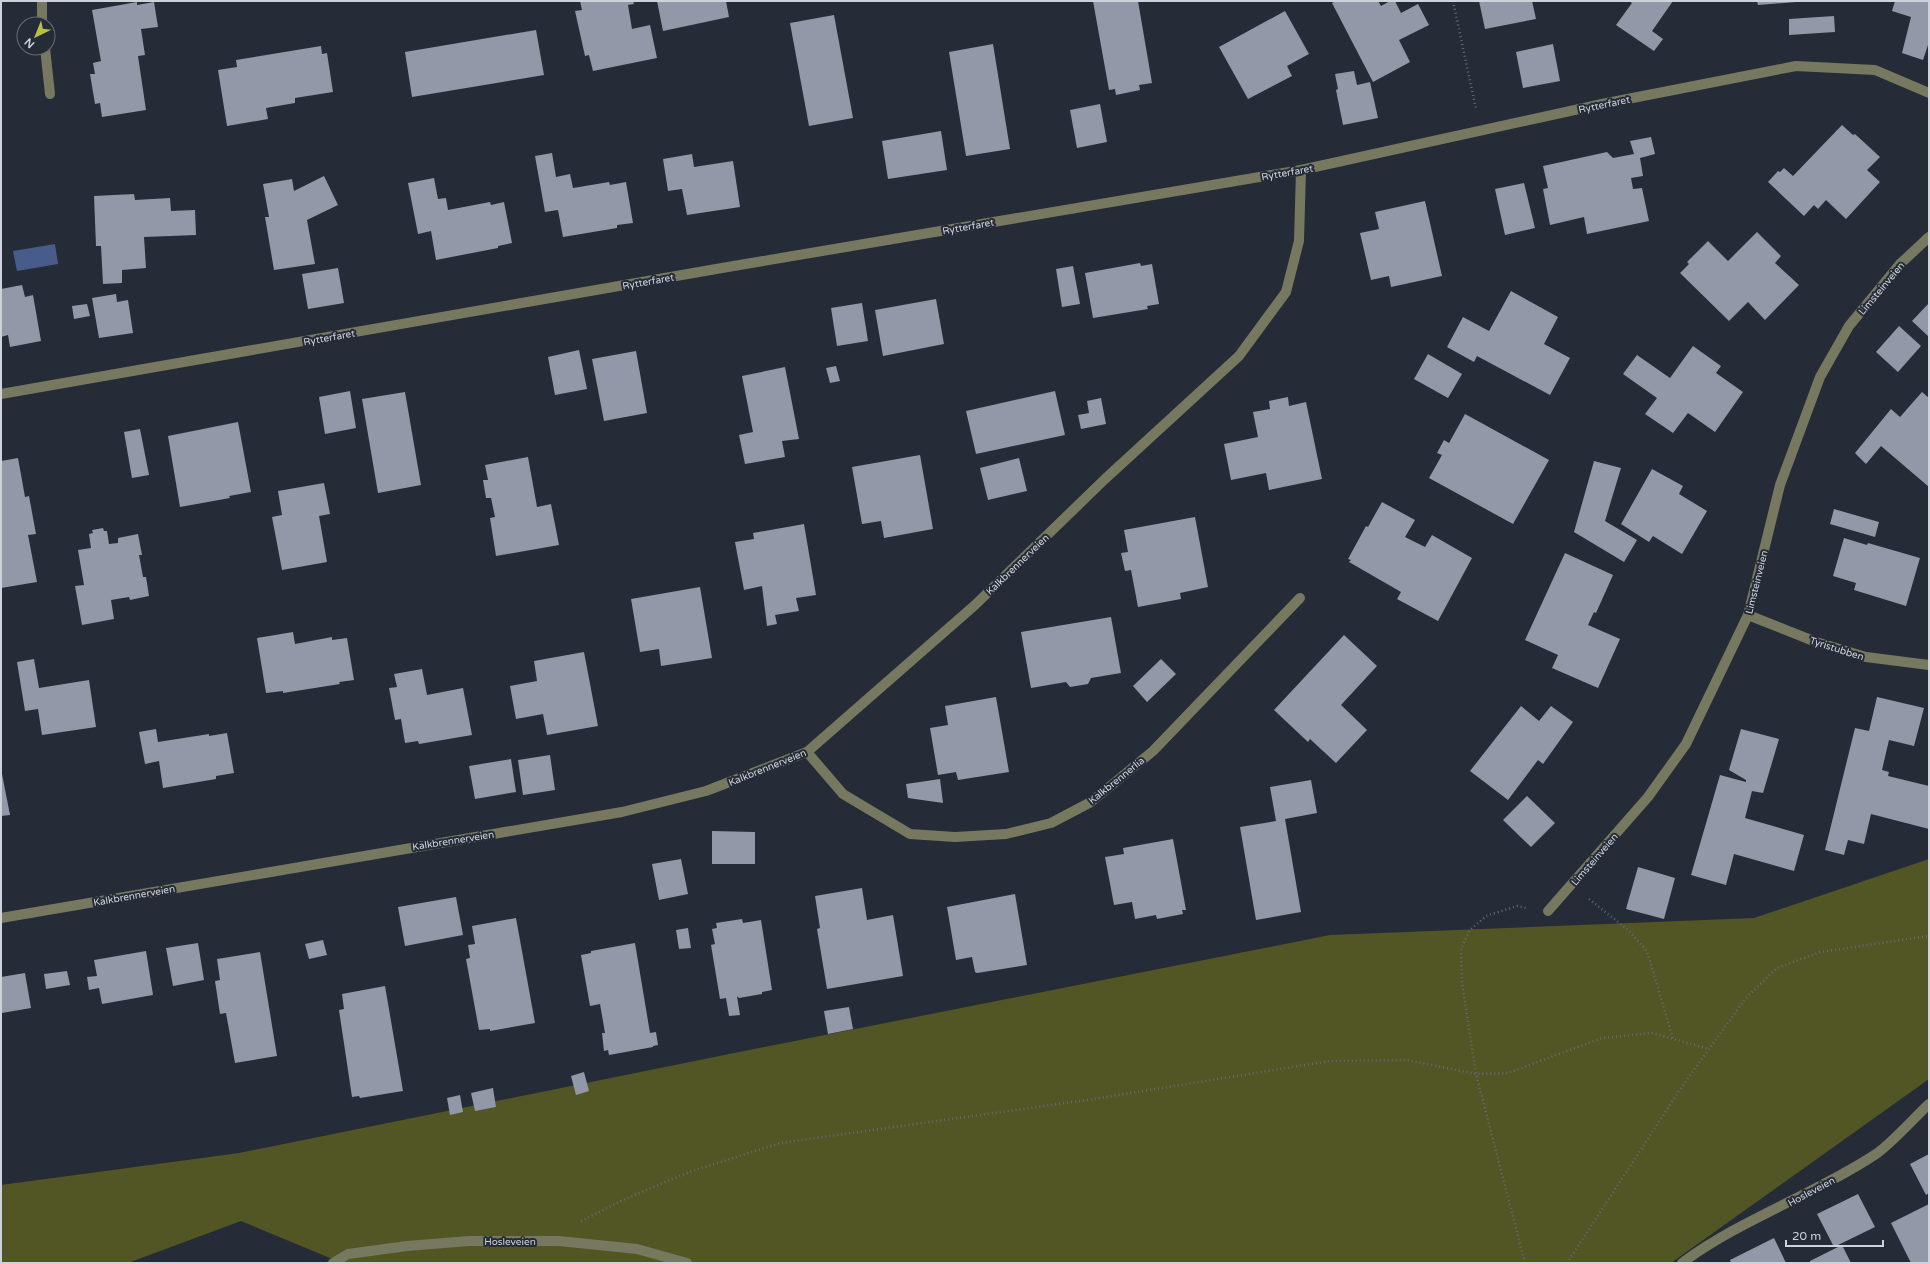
<svg xmlns="http://www.w3.org/2000/svg" width="1930" height="1264" viewBox="0 0 1930 1264" font-family="'Varela Round',sans-serif">
  <rect width="100%" height="100%" fill="#252b37"/>
  <path fill="#525524" d="M1929 859V1079L1671 1263H342L241 1221 128 1263H1V1185L239 1153 754 1049 1330 935 1754 918Z"/>
  <path fill="#485c8c" d="M55 244 58 264 17 271 13 251Z"/>
  <g fill="#9298a7">
    <path d="M580 1H633L634 4 628 5 632 29 650 25 657 58 593 71 589 55 585 56 575 11 582 10Z"/>
    <path d="M657 1H726L729 17 663 31Z"/>
    <path d="M1093 1H1138L1152 83 1139 85 1140 90 1116 95 1115 89 1109 90Z"/>
    <path d="M1336 1H1378L1381 6 1390 1H1395L1401 13 1418 4 1429 25 1399 40 1410 62 1373 82 1332 3Z"/>
    <path d="M1479 1H1532L1536 19 1485 29Z"/>
    <path d="M1629 1H1673L1652 31 1663 39 1654 51 1616 25 1632 3Z"/>
    <path d="M1757 1H1796V2L1758 5Z"/>
    <path d="M1895 1H1929V46L1928 45 1923 60 1902 53 1911 17 1892 11Z"/>
    <path d="M137 2V5L154 2 158 27 141 29 145 55 138 56 146 110 102 117 100 103 95 104 90 74H95L93 63 101 61 92 10Z"/>
    <path d="M1285 11 1309 54 1287 66 1292 76 1248 99 1219 47Z"/>
    <path d="M834 15 853 118 809 126 790 23Z"/>
    <path d="M1834 16 1835 32 1789 35V19Z"/>
    <path d="M536 30 544 75 412 97 405 52Z"/>
    <path d="M993 44 1010 149 966 156 949 52Z"/>
    <path d="M1553 44 1560 81 1523 88 1516 52Z"/>
    <path d="M321 46 322 54 327 53 333 92 295 98V103L266 108 268 119 227 126 218 70 237 67 236 60Z"/>
    <path d="M1354 71 1357 85 1370 82 1378 118 1343 125 1336 90 1338 89 1335 74Z"/>
    <path d="M1100 104 1107 142 1077 148 1070 110Z"/>
    <path d="M1842 125 1853 135 1855 134 1880 157 1867 170 1880 182 1846 219 1826 200 1818 209 1814 205 1804 216 1768 182 1778 171 1780 172 1784 168 1793 176Z"/>
    <path d="M941 131 947 170 888 179 882 141Z"/>
    <path d="M1651 137 1655 154 1640 158 1643 176 1631 178 1633 189 1642 188 1649 221 1587 234 1584 217 1550 225 1543 189 1548 188 1543 166 1607 152 1613 158 1634 154 1630 141Z"/>
    <path d="M552 153 556 177 570 174 573 188 609 182 610 185 626 182 633 223 617 225V228L563 237 558 210 545 212 535 156Z"/>
    <path d="M692 154 694 167 733 161 740 207 687 215 682 189 668 191 663 159Z"/>
    <path d="M324 176 338 205 307 220 315 264 274 270 265 217H269L263 184 292 179 294 191Z"/>
    <path d="M434 178 438 199 446 198 448 210 490 202 491 205 504 202 512 243 498 246V248L436 260 431 231 418 234 408 183Z"/>
    <path d="M1524 183 1535 228 1505 235 1495 189Z"/>
    <path d="M134 194 135 200 170 198 171 211 195 210 196 235 144 237 146 268 122 270V283L103 284 101 246H96L94 196Z"/>
    <path d="M1425 201 1442 276 1391 287 1389 276 1371 280 1360 233 1379 229 1375 212Z"/>
    <path d="M1757 232 1781 256 1775 263 1799 285 1765 320 1748 302 1729 321 1680 273 1689 264 1687 262 1708 241 1728 261Z"/>
    <path d="M1140 263 1141 266 1152 264 1159 304 1147 306 1148 309 1093 318 1085 273Z"/>
    <path d="M1073 266 1080 304 1062 307 1056 269Z"/>
    <path d="M338 268 344 303 308 309 302 274Z"/>
    <path d="M22 285 25 297 33 295 41 341 10 347 8 335 1 337V289Z"/>
    <path d="M1511 291 1558 317 1544 344 1570 358 1550 395 1477 356 1474 362 1447 347 1463 317 1489 331Z"/>
    <path d="M116 294 117 302 128 300 133 333 99 338 92 298Z"/>
    <path d="M936 299 944 344 883 356 875 310Z"/>
    <path d="M862 303 868 341 837 346 831 308Z"/>
    <path d="M1929 303V337L1912 321Z"/>
    <path d="M87 304 90 316 74 319 72 306Z"/>
    <path d="M1899 326 1921 346 1898 372 1876 352Z"/>
    <path d="M1693 346 1721 366 1716 373 1743 392 1715 432 1688 413 1673 433 1645 414 1657 398 1623 374 1637 355 1670 378Z"/>
    <path d="M579 350 587 389 555 395 548 357Z"/>
    <path d="M636 351 647 413 604 421 592 359Z"/>
    <path d="M1428 354 1462 374 1448 398 1414 379Z"/>
    <path d="M836 366 840 381 830 383 826 368Z"/>
    <path d="M785 367 799 439 782 441 785 457 745 464 739 435 753 432 742 376Z"/>
    <path d="M350 391 356 428 325 434 319 397Z"/>
    <path d="M1055 391 1065 435 976 454 966 411Z"/>
    <path d="M405 392 421 485 378 493 362 399Z"/>
    <path d="M1922 392 1929 398V487L1881 446 1866 464 1855 453 1891 409 1900 417Z"/>
    <path d="M1288 397 1289 406 1306 402 1322 479 1269 490 1266 473 1231 480 1224 444 1258 437 1253 412 1270 409 1269 401Z"/>
    <path d="M1101 398 1106 424 1081 429 1078 415 1089 413 1087 401Z"/>
    <path d="M1465 414 1549 460 1513 524 1429 478 1442 455 1437 453 1444 440 1449 443Z"/>
    <path d="M238 422 251 492 229 496 230 498 180 507 168 436Z"/>
    <path d="M140 429 149 475 132 478 124 432Z"/>
    <path d="M920 455 933 529 884 538 881 521 862 524 852 467Z"/>
    <path d="M528 457 537 507 551 504 559 545 496 556 490 518 495 517 491 498H486L483 480H488L485 465Z"/>
    <path d="M18 458 25 497 29 496 36 534 28 535 37 582 1 588V461Z"/>
    <path d="M1019 458 1027 491 988 500 980 468Z"/>
    <path d="M1594 461 1621 468 1605 521 1637 540 1624 562 1574 532Z"/>
    <path d="M1652 469 1683 486 1679 494 1707 511 1682 554 1653 536 1649 542 1621 524Z"/>
    <path d="M324 483 330 514 319 516 327 562 282 570 272 517 282 515 278 491Z"/>
    <path d="M1382 502 1415 520 1405 537 1425 547 1432 535 1472 558 1438 621 1397 599 1401 592 1349 562 1351 560 1348 559 1366 526 1368 527Z"/>
    <path d="M1834 509 1879 522 1875 537 1830 524Z"/>
    <path d="M1195 517 1208 587 1180 593 1181 599 1138 607 1131 570 1125 571 1121 553 1128 552 1124 530Z"/>
    <path d="M804 524 816 595 796 598 799 611 775 615 777 624 767 626 762 586 744 590 735 542 754 539 753 533Z"/>
    <path d="M103 528 104 531H107L109 544 118 543V538L138 534 142 555H139L143 577H146L149 596 130 600 129 597 111 600 114 619 82 625 75 586 84 585 78 550 91 548 89 534 93 533 92 530Z"/>
    <path d="M1844 538 1867 545 1868 543 1920 558 1906 606 1854 590 1856 583 1833 576Z"/>
    <path d="M1565 553 1613 575 1596 613 1594 612 1588 625 1620 639 1598 688 1552 668 1558 655 1525 640Z"/>
    <path d="M700 587 712 658 661 666 659 649 640 652 631 599Z"/>
    <path d="M1111 617 1121 673 1091 678 1088 684 1070 687 1066 682 1031 688 1021 632Z"/>
    <path d="M293 632 295 644 332 637V640L347 638 354 680 339 682 340 684 283 693V691L266 693 257 638Z"/>
    <path d="M1344 635 1377 666 1341 705 1367 730 1336 763 1310 739 1308 742 1274 710Z"/>
    <path d="M584 652 598 726 547 735 543 714 516 719 510 686 537 681 534 661Z"/>
    <path d="M34 659 39 688 89 680 96 727 42 735 38 709 25 711 17 662Z"/>
    <path d="M1161 659 1176 674 1147 702 1133 686Z"/>
    <path d="M422 669 427 695 463 688 472 735 419 744 418 741 405 743 401 719 395 720 389 688 397 687 394 674Z"/>
    <path d="M996 697 1009 772 958 780 956 772 938 775 930 728 948 725 945 706Z"/>
    <path d="M1877 697 1924 708 1914 746 1889 740 1882 770 1889 772 1888 776 1929 786V829L1871 814 1864 844 1848 840 1844 855 1825 850 1855 728 1869 731Z"/>
    <path d="M1521 706 1539 721 1551 706 1573 722 1543 764 1538 760 1508 800 1470 771Z"/>
    <path d="M156 729 158 742 209 734V736L227 733 234 773 216 776V779L163 788 159 761 145 764 139 732Z"/>
    <path d="M1741 729 1779 739 1763 793 1752 791 1745 818 1804 835 1794 871 1734 854 1726 885 1691 875 1720 775 1746 782V780L1729 770Z"/>
    <path d="M550 755 555 790 523 795 518 760Z"/>
    <path d="M511 759 516 792 475 799 469 766Z"/>
    <path d="M1 769 10 815 1 816Z"/>
    <path d="M940 779 943 803 908 798 906 784Z"/>
    <path d="M1311 780 1317 813 1285 819 1301 912 1256 920 1240 827 1276 821 1270 787Z"/>
    <path d="M1527 796 1555 823 1531 847 1503 820Z"/>
    <path d="M712 831 755 832V864H712Z"/>
    <path d="M1173 839 1186 910H1182L1183 914 1157 919 1156 915 1135 919 1132 902 1114 905 1105 857 1124 854 1123 848Z"/>
    <path d="M681 859 688 894 659 900 652 864Z"/>
    <path d="M1638 867 1675 878 1664 919 1626 909Z"/>
    <path d="M862 888 867 920 893 915 903 976 827 989 817 929 820 928 815 896Z"/>
    <path d="M1015 894 1027 965 977 973 975 972 972 957 956 960 947 907Z"/>
    <path d="M456 897 463 935 405 946 398 907Z"/>
    <path d="M516 918 535 1023 490 1031V1029L479 1030 466 959 470 958 468 945 475 944 472 926Z"/>
    <path d="M742 919 743 923 761 920 772 990 762 992V994L739 998 737 996 740 1015 729 1016 726 998 720 999 711 945 715 944 712 929 717 928 716 923Z"/>
    <path d="M688 928 691 948 679 949 676 930Z"/>
    <path d="M323 940 327 955 309 959 305 944Z"/>
    <path d="M198 943 204 980 173 986 166 948Z"/>
    <path d="M635 943 650 1033 656 1032 658 1045 653 1046V1047L609 1055 608 1050 604 1051 602 1033H605L600 1004 590 1006 581 955 591 953V951Z"/>
    <path d="M146 951 153 995 102 1004 99 988 89 990 87 977 97 976 94 960Z"/>
    <path d="M260 952 277 1056 235 1063 226 1013 220 1014 215 981 220 980 217 959Z"/>
    <path d="M67 971 70 985 46 989 44 974Z"/>
    <path d="M25 973 31 1008 2 1013 1 977Z"/>
    <path d="M385 986 403 1091 360 1098 359 1096 352 1097 339 1010 344 1009 342 994Z"/>
    <path d="M849 1007 853 1029 828 1034 824 1011Z"/>
    <path d="M584 1072 589 1091 576 1095 571 1076Z"/>
    <path d="M493 1088 496 1107 475 1111 471 1093Z"/>
    <path d="M460 1095 463 1112 450 1115 447 1098Z"/>
    <path d="M1929 1154V1193L1926 1195 1910 1164Z"/>
    <path d="M1858 1194 1875 1227 1834 1247 1817 1214Z"/>
    <path d="M1929 1204V1263H1911L1891 1223Z"/>
    <path d="M1774 1238 1786 1263H1731L1730 1260Z"/>
    <path d="M1842 1245 1851 1263H1810V1261Z"/>
  </g>
  <g fill="none" stroke-linecap="round" stroke-linejoin="round">
    <g stroke="#666b75" stroke-width="2.5" stroke-dasharray="1 3" stroke-linecap="butt">
      <path d="M1453 1 1476 109"/>
      <path d="M1589 899 1628 930 1647 951 1673 1039"/>
      <path d="M581 1221 623 1200 689 1172 780 1143 1087 1100 1330 1061 1407 1060 1476 1074 1508 1073 1602 1038 1652 1033 1709 1049"/>
      <path d="M1525 1263 1476 1074 1462 983 1461 949 1469 931 1486 916 1517 906 1526 908"/>
      <path d="M1567 1263 1681 1088 1745 999 1777 968 1820 952 1929 936"/>
    </g>
    <g stroke="#767960" stroke-width="10">
      <path d="M42 1V24"/>
      <path d="M45 48 50 94"/>
      <path d="M1 394 722 268 1301 170 1602 104 1796 66 1875 70 1929 93"/>
      <path d="M1748 615 1816 642 1866 657 1929 665"/>
      <path d="M807 752 843 794 910 834 955 837 1006 834 1051 823 1091 802 1153 751 1300 598"/>
      <path d="M1548 911 1648 797 1686 744 1748 615 1780 485 1820 377 1849 326 1900 264 1929 237"/>
      <path d="M1 918 622 812 706 791 807 752 975 605 1105 479 1239 356 1286 292 1299 241 1301 170"/>
      <path d="M333 1263 348 1254 407 1246 469 1241H559L637 1249 687 1263"/>
      <path d="M1682 1263C1741 1219 1814 1195 1876 1154 1892 1143 1914 1118 1929 1104"/>
    </g>
  </g>
  <g text-anchor="middle" stroke-width="4" stroke-linejoin="round" paint-order="stroke">
    <g font-size="10" fill="#ced2da" stroke="#252b37">
      <text transform="translate(1604 104) rotate(-12)" y="4">Rytterfaret</text>
      <text transform="translate(1287 172) rotate(-10)" y="4">Rytterfaret</text>
      <text transform="translate(968 226) rotate(-10)" y="4">Rytterfaret</text>
      <text transform="translate(648 281) rotate(-10)" y="4">Rytterfaret</text>
      <text transform="translate(1881 288) rotate(-50)" y="4">Limsteinveien</text>
      <text transform="translate(329 337) rotate(-10)" y="4">Rytterfaret</text>
      <text transform="translate(1017 564) rotate(-44)" y="4">Kalkbrennerveien</text>
      <text transform="translate(1756 582) rotate(-76)" y="4">Limsteinveien</text>
      <text transform="translate(1837 648) rotate(18)" y="4">Tyristubben</text>
      <text transform="translate(767 767) rotate(-22)" y="4">Kalkbrennerveien</text>
      <text transform="translate(1116 780) rotate(-39)" y="4">Kalkbrennerlia</text>
      <text transform="translate(453 840) rotate(-9)" y="4">Kalkbrennerveien</text>
      <text transform="translate(1594 859) rotate(-49)" y="4">Limsteinveien</text>
      <text transform="translate(134 895) rotate(-10)" y="4">Kalkbrennerveien</text>
      <text transform="translate(1811 1191) rotate(-28)" y="4">Hosleveien</text>
      <text x="510" y="1245">Hosleveien</text>
    </g>
  </g>
  <rect width="1930" height="1264" fill="none" stroke="#ced2da" stroke-width="4"/>
  <g transform="translate(36 36) rotate(223)"><circle r="19" fill="#252b37" stroke="#696e78"/>
  <path d="M0-3L7 15L0 10L-7 15Z" fill="#b9c046"/>
  <text y="-6" font-size="11" font-weight="bold" text-anchor="middle" fill="#ced2da">N</text>
  </g>
  <path d="M1786 1240v6h97v-6" fill="none" stroke="#ced2da" stroke-width="2"/>
  <text x="1792" y="1240" font-size="12" fill="#ced2da" stroke="#252b37" stroke-width="3" paint-order="stroke">20 m</text>
</svg>
